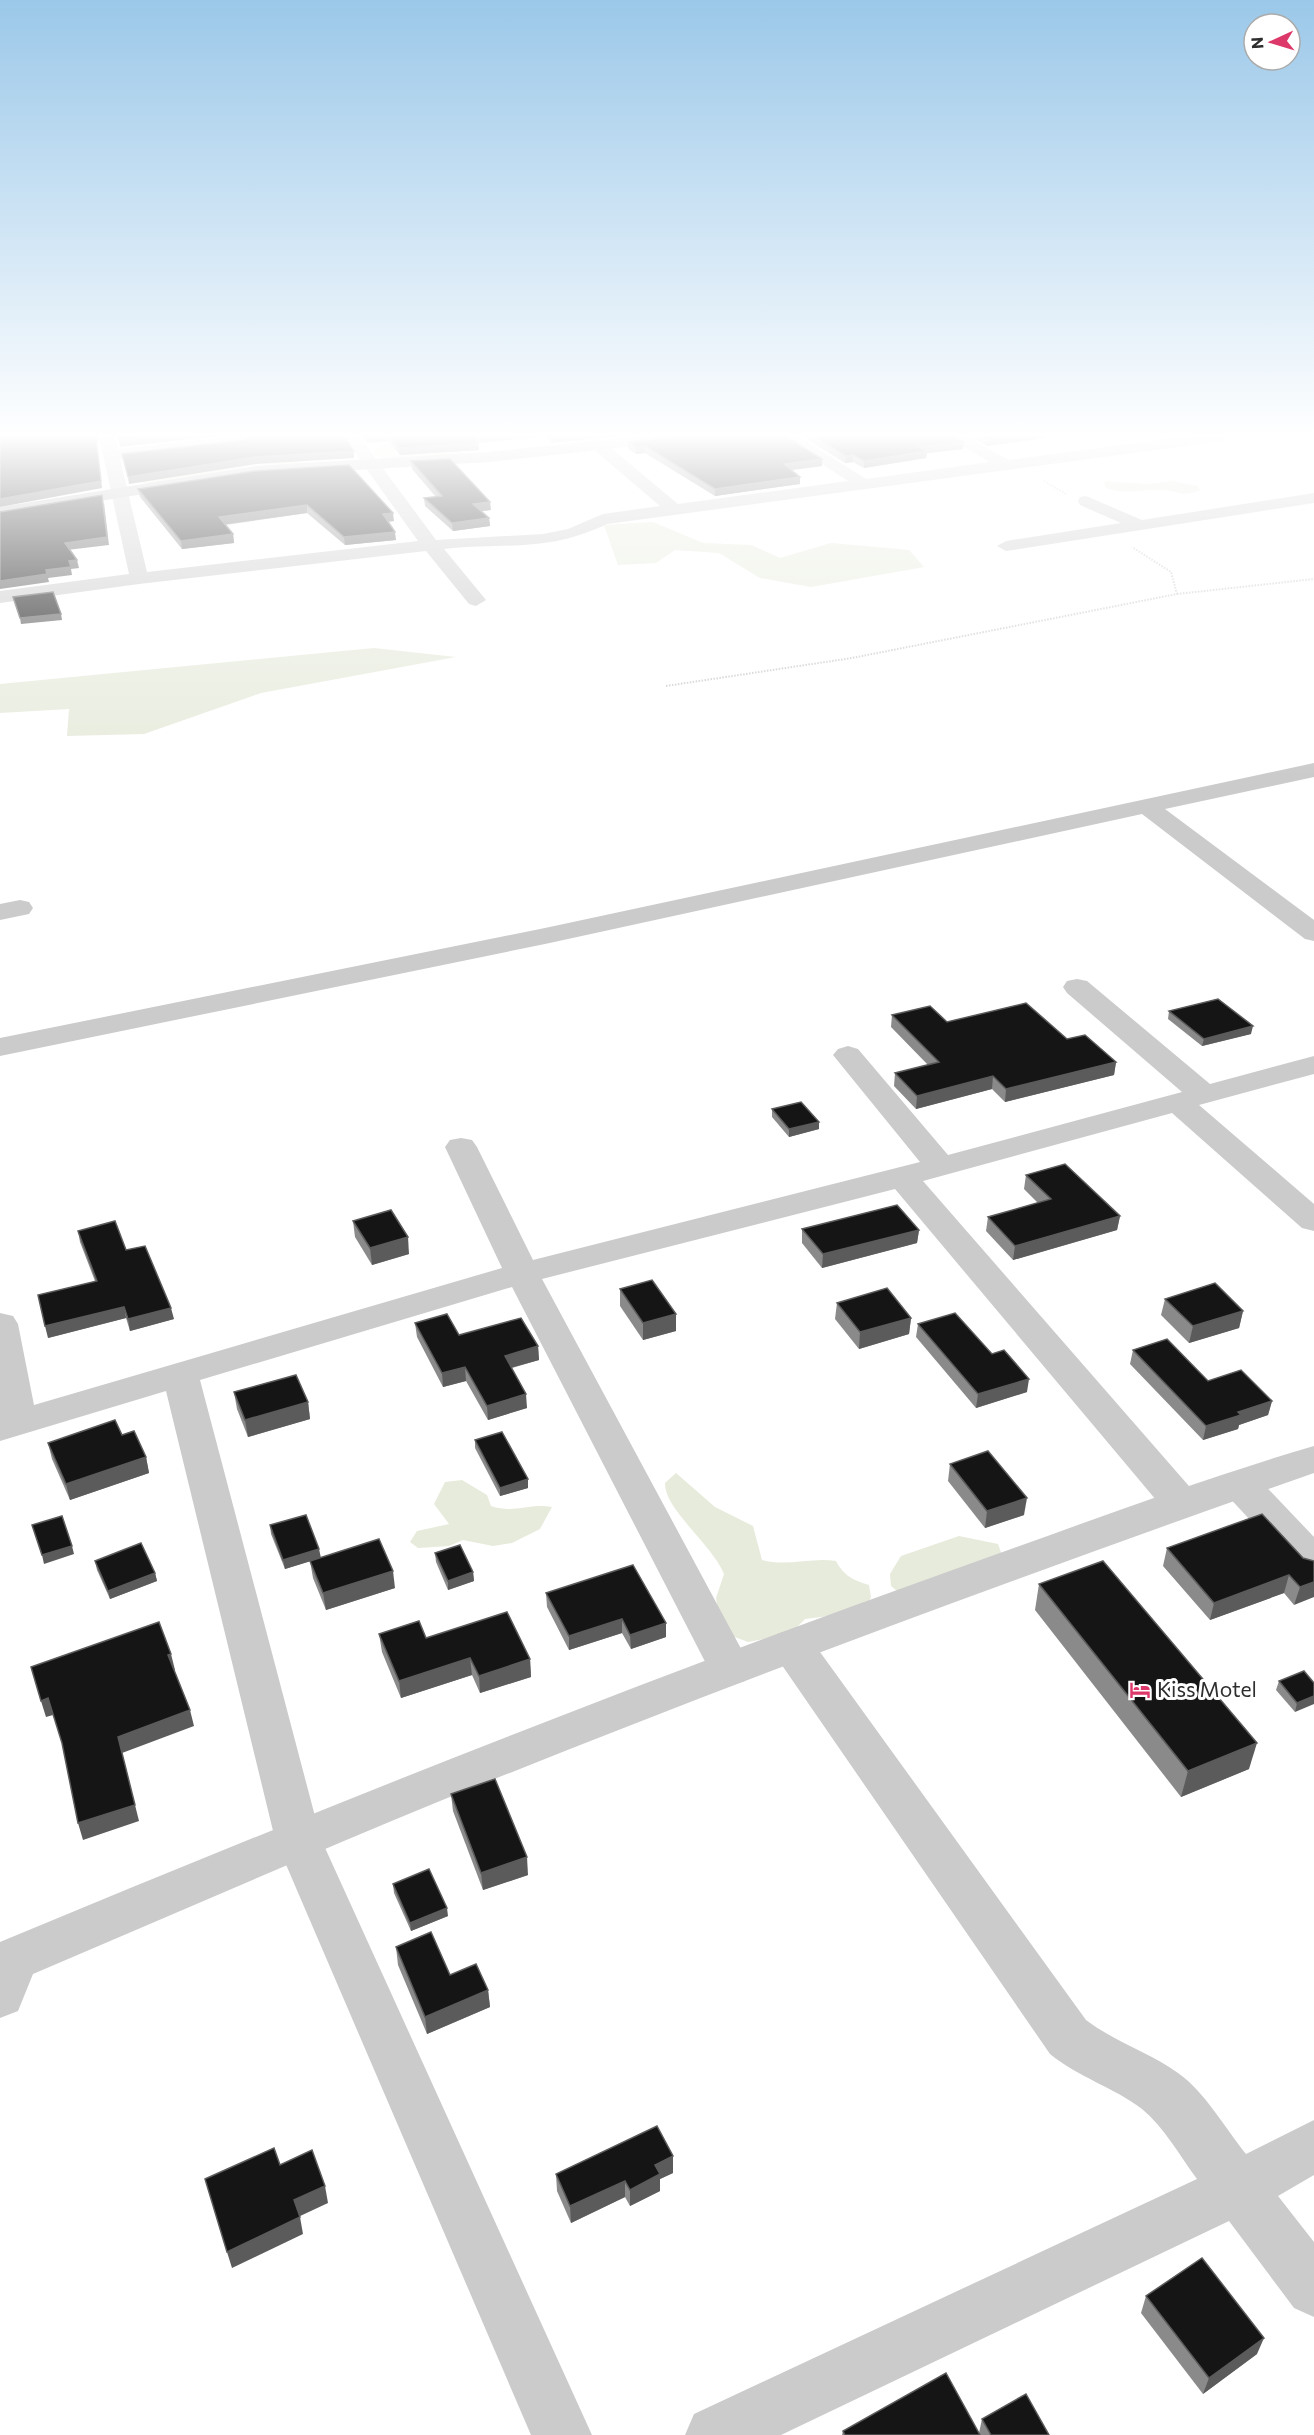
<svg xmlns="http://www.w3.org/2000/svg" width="1314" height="2435" viewBox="0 0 1314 2435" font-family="Commissioner,sans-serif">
  <rect width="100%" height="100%" fill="#fff"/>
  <g fill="#e7ebdc">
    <path d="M438 441 461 452 472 453 385 461 372 453 381 445 395 442 398 455 431 453Z"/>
    <path d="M252 455 304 462 346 461 312 467 258 464 153 485 123 480Z"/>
    <path d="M1107 481 1147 484 1174 481 1197 486 1200 490C1182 498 1178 491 1164 490 1142 488 1129 496 1106 488L1104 483Z"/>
    <path d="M653 522 703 543 751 545 780 558 831 543 909 550 924 567 811 587 760 578 719 553 675 550 656 563 618 565 604 525Z"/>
    <path d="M374 648 456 657 261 693 144 734 67 736 69 709 0 713V684Z"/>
    <path d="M676 1473 715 1507 753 1526 762 1560C787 1567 811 1557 836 1561 844 1576 853 1580 869 1585L871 1597 867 1608 853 1613 805 1619 795 1629 764 1639 748 1642 732 1636 718 1611 716 1598 724 1574C711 1543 664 1509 665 1483Z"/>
    <path d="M462 1480 487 1495 491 1506C514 1514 529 1503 552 1507L540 1529 512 1543 493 1546 463 1540 449 1546 418 1548 410 1542 417 1531 449 1524 434 1504 445 1482Z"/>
    <path d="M959 1536 998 1544 1002 1555 897 1591 891 1586 890 1574 901 1556Z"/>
  </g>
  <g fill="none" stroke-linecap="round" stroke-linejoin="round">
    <g stroke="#cbcbcb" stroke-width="2" stroke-dasharray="1.5 1.5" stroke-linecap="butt">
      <path d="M1044 481 1066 494"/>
      <path d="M1177 594 1314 579"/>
      <path d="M666 686 852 658 1177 594 1171 572 1132 547"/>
    </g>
    <g fill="#cbcbcb" fill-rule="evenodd">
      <path d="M99 436H115L118 449 239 436 249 437 252 440 244 445 120 459 147 572 418 541 343 436H359L436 540 543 534 568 529 603 514 660 506 593 449 591 446 599 441 605 443 678 504 848 481 780 436H798L866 479 990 462 946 436H965L1009 460 1188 436H1230L1222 441 607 524C546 553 507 542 444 549L486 600 476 606 469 604 426 551 139 584 0 603V591L129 574Z"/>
      <path d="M1314 493V503L1006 551 997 546 1006 541 1121 523 1080 505 1078 501 1080 497 1086 496 1142 520Z"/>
      <path d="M1314 763V777L1165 809 1314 920V941L1305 939 1142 814 545 944 0 1056V1038L545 928Z"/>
      <path d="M20 900 29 902 33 908 29 914 0 920V904Z"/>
      <path d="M1077 979 1087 981 1210 1084 1314 1056V1074L1199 1105 1314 1204V1231L1302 1228 1172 1113 923 1181 1195 1493 1201 1503 1195 1513 1181 1517 1167 1513 895 1189 542 1279 752 1669 745 1681 730 1686 715 1681 512 1287 200 1380 321 1839 592 2435H531L275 1839 166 1391 0 1441V1313L13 1316 18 1324 34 1405 502 1268 445 1147 450 1140 461 1138 472 1140 477 1147 533 1260 920 1162 833 1055 838 1049 848 1046 858 1049 948 1155 1182 1092 1067 993 1063 987 1067 981Z"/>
      <path d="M1240 1470 1254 1474 1314 1537V1578L1300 1574 1226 1494 1221 1484 1226 1474Z"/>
      <path d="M792 1629 807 1634 1086 2020C1115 2042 1149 2052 1178 2073 1205 2092 1225 2128 1246 2154L1314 2120V2175L1278 2196 1314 2242V2317L1294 2308 1229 2221 781 2435H685L694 2414 1197 2179C1180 2156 1164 2127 1142 2109 1113 2087 1078 2077 1050 2054L777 1658 771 1646 777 1634Z"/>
    </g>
    <path fill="#cbcbcb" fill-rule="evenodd" d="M1314 1446V1473C1020 1576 729 1684 440 1801 304 1857 169 1916 33 1974L18 2011 0 2018V1942C313 1812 627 1686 947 1572 1069 1529 1190 1482 1314 1446Z"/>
    <path fill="#b8b8b8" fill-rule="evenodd" d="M638 436H687L679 441 489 462 256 476 0 517V507L256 466 489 452Z"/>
  </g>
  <g fill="#8a8a8a">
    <path d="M361 436H618L551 443 546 436 478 443 479 450 400 455 388 441 367 443Z"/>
    <path d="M802 436H954L964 442 963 449 927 453 926 458 864 468 853 462 845 463Z"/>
    <path d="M969 436H1045V438L987 446Z"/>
    <path d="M628 442 822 466 792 470 800 484 715 496 645 453 636 454 628 449Z"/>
    <path d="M411 461 491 510 481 511 489 518 490 526 453 531 425 506 424 498 436 497 412 469Z"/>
    <path d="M255 471 394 521 388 522 396 540 345 545 307 513 225 525 233 534 234 543 182 549 140 497 138 489Z"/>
    <path d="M1169 1011 1251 1034 1202 1046 1168 1019Z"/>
    <path d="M892 1015 1067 1039 1116 1062 1114 1075 1005 1102 992 1089 916 1109 894 1086 895 1073 928 1065 891 1027Z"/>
    <path d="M772 1109 819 1129 789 1137 772 1117Z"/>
    <path d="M1026 1175 1120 1216 1117 1230 1013 1260 986 1231 988 1217 1038 1203 1024 1189Z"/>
    <path d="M353 1221 409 1254 372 1265 355 1237Z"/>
    <path d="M802 1229 919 1230 917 1243 822 1268 802 1243Z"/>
    <path d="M78 1231 174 1319 130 1331 126 1318 48 1338 95 1281 80 1242Z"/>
    <path d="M620 1289 676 1314V1331L643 1340 620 1306Z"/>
    <path d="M1165 1299 1243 1311 1239 1328 1189 1343 1161 1315Z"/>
    <path d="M837 1303 911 1318 909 1334 859 1349 835 1319Z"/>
    <path d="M415 1323 459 1335 538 1346 539 1360 512 1368 527 1408 488 1420 466 1381 443 1387 417 1337Z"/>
    <path d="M918 1324 992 1354 1027 1392 976 1408 916 1337Z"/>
    <path d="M1133 1350 1208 1381 1272 1401 1268 1415 1239 1425 1238 1429 1203 1440 1130 1364Z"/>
    <path d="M234 1392 308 1402 310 1419 248 1437 237 1409Z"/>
    <path d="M122 1435 146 1457 149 1473 70 1500 52 1459 48 1443Z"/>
    <path d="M475 1440 528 1488 500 1496 475 1448Z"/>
    <path d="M950 1464 1024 1515 985 1528 948 1481Z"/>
    <path d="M270 1525 320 1557 395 1588 326 1610 313 1578 310 1561 285 1569 271 1534Z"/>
    <path d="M1167 1548 1303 1558 1314 1561 1294 1605 1284 1593 1210 1620 1163 1566Z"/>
    <path d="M435 1553 473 1572 474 1581 448 1590 436 1562Z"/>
    <path d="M95 1561 155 1573 157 1581 110 1599 97 1570Z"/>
    <path d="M1039 1584 1249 1769 1181 1797 1035 1610Z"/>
    <path d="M546 1593 666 1623V1637L631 1649 622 1633 569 1650 547 1607Z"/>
    <path d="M379 1634 426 1638 530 1659 531 1677 480 1693 472 1675 401 1698 382 1652Z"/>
    <path d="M1279 1681 1314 1683 1295 1712 1276 1690Z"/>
    <path d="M451 1794 528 1875 483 1890 453 1811Z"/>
    <path d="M393 1884 448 1916 411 1931 394 1893Z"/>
    <path d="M396 1947 450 1975 488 1990 490 2007 427 2034 398 1965Z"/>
    <path d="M673 2173 660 2179V2191L630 2206 625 2197 571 2223 557 2191 556 2174Z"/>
    <path d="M1146 2296 1257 2354 1203 2394 1141 2313Z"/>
    <path d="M982 2419 1049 2435H842L843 2431 979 2433Z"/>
  </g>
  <g fill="#5b5b5b">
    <path d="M155 436H219L120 447 119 440Z"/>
    <path d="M366 436H387L388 441 367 443Z"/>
    <path d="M475 436H546L475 443Z"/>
    <path d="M551 436H618L551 443Z"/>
    <path d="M1010 436H1045V438L987 446 988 439Z"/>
    <path d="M96 438 102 488 0 507V499Z"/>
    <path d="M964 442 963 449 927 453 926 458 864 468V461L919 447Z"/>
    <path d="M478 443 479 450 400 455 399 448Z"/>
    <path d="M645 446V453L636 454V447Z"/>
    <path d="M354 451V458L256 464 129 484 128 477 255 457Z"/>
    <path d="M853 455V462L845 463 846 456Z"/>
    <path d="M822 459V466L784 471V464Z"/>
    <path d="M800 477V484L715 496V489Z"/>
    <path d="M490 502 491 510 473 512V504Z"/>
    <path d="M104 503 109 545 67 550 65 543Z"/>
    <path d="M307 505V513L220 525 219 517Z"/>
    <path d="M393 513 394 521 384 522 383 514Z"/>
    <path d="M489 518 490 526 453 531 452 523Z"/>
    <path d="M395 532 396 540 345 545 344 537Z"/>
    <path d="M233 534 234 543 182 549 181 541Z"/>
    <path d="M77 560 79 568 71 569 72 575 48 578 49 582 0 589V581L69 561Z"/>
    <path d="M61 614 62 620 21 624 20 618Z"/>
    <path d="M1253 1026 1251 1034 1202 1046 1204 1039Z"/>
    <path d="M1116 1062 1114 1075 1005 1102 1006 1089Z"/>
    <path d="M993 1076 992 1089 916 1109 917 1096Z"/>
    <path d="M819 1122V1129L789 1137V1129Z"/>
    <path d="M1120 1216 1117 1230 1013 1260 1015 1246Z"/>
    <path d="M919 1230 917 1243 822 1268 823 1254Z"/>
    <path d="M408 1237 409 1254 372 1265 370 1248Z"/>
    <path d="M124 1307 126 1318 48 1338 45 1326Z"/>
    <path d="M171 1308 174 1319 130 1331 128 1319Z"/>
    <path d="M1243 1311 1239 1328 1189 1343 1193 1326Z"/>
    <path d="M676 1314V1331L643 1340V1323Z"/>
    <path d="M911 1318 909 1334 859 1349 860 1332Z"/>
    <path d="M538 1346 539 1360 506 1369 505 1356Z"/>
    <path d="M465 1367 466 1381 443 1387 442 1373Z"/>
    <path d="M1029 1379 1027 1392 976 1408 978 1394Z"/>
    <path d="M526 1394 527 1408 488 1420 487 1406Z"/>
    <path d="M1272 1401 1268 1415 1239 1425 1238 1429 1203 1440 1206 1426 1238 1412Z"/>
    <path d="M308 1402 310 1419 248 1437 245 1420Z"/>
    <path d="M146 1457 149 1473 70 1500 66 1484Z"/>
    <path d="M528 1479V1488L500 1496V1488Z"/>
    <path d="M1027 1498 1024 1515 985 1528 987 1511Z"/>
    <path d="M72 1546 74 1554 44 1564 42 1555Z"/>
    <path d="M319 1549 321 1558 285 1569 283 1560Z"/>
    <path d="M393 1571 395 1588 326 1610 323 1593Z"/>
    <path d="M473 1572 474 1581 448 1590V1581Z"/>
    <path d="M155 1573 157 1581 110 1599 108 1591Z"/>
    <path d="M1289 1575 1284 1593 1210 1620 1214 1603Z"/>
    <path d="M1314 1582V1597L1294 1605 1300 1587Z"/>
    <path d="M622 1619V1633L569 1650V1636Z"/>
    <path d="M666 1623V1637L631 1649 630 1635Z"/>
    <path d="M171 1654 175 1670 172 1671 168 1655Z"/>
    <path d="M470 1658 472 1675 401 1698 399 1681Z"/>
    <path d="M530 1659 531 1677 480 1693 479 1676Z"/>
    <path d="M1314 1696V1704L1295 1712 1297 1703Z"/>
    <path d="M48 1698 53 1715 46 1717 41 1701Z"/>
    <path d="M190 1710 194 1726 122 1753 139 1821 83 1840 78 1823 118 1737Z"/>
    <path d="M1257 1743 1249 1769 1181 1797 1188 1771Z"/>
    <path d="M527 1857 528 1875 483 1890 481 1873Z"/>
    <path d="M447 1908 448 1916 411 1931 410 1923Z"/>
    <path d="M488 1990 490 2007 427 2034 425 2017Z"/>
    <path d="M673 2156V2173L660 2179V2191L630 2206V2190L655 2165Z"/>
    <path d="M625 2181V2197L571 2223 570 2206Z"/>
    <path d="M325 2186 328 2203 298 2217 294 2200Z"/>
    <path d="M300 2217 303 2234 232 2268 227 2252Z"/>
    <path d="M1264 2338 1257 2354 1203 2394 1209 2378Z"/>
  </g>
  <g fill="#151515" stroke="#5b5b5b" stroke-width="1.5">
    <path d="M0 436H97L98 441 96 438 101 481 0 499Z"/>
    <path d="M118 436H155L119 440Z"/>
    <path d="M251 436H344L354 451 255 457 128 477 122 454 243 440Z"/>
    <path d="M388 436H477H475L478 443 399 448Z"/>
    <path d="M679 436H786L822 459 784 464 800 477 715 489 645 446 636 447 628 442Z"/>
    <path d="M813 436H954L964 442 919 447 927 451 864 461 853 455 846 456Z"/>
    <path d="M983 436H1010L988 439Z"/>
    <path d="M450 459 490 502 473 504 489 518 452 523 424 498 442 496 411 461Z"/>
    <path d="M349 465 393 513 383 514 395 532 344 537 307 505 219 517 233 534 181 541 138 489 255 471Z"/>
    <path d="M102 495 107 537 65 543 77 560 69 561 71 567 46 570 47 574 0 581V512Z"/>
    <path d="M53 592 61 614 20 618 13 597Z"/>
    <path d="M1218 999 1253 1026 1204 1039 1169 1011Z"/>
    <path d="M1026 1003 1067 1039 1085 1035 1116 1062 1006 1089 993 1076 917 1096 895 1073 939 1062 892 1015 930 1006 947 1022Z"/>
    <path d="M801 1102 819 1122 789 1129 772 1109Z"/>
    <path d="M1065 1164 1120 1216 1015 1246 988 1217 1051 1199 1026 1175Z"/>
    <path d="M897 1205 919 1230 823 1254 802 1229Z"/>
    <path d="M391 1210 408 1237 370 1248 353 1221Z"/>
    <path d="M115 1221 126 1250 145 1246 171 1308 128 1319 124 1307 45 1326 38 1295 97 1281 78 1231Z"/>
    <path d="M652 1280 676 1314 643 1323 620 1289Z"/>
    <path d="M1215 1283 1243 1311 1193 1326 1165 1299Z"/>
    <path d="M887 1288 911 1318 860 1332 837 1303Z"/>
    <path d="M955 1313 992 1354 1004 1350 1029 1379 978 1394 918 1324Z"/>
    <path d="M447 1314 459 1335 521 1318 538 1346 505 1356 526 1394 487 1406 465 1367 442 1373 415 1323Z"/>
    <path d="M1167 1339 1208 1381 1241 1370 1272 1401 1238 1412 1241 1415 1206 1426 1133 1350Z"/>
    <path d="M296 1375 308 1402 245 1420 234 1392Z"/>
    <path d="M115 1420 122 1435 134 1431 146 1457 66 1484 48 1443Z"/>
    <path d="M502 1432 528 1479 500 1488 475 1440Z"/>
    <path d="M988 1451 1027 1498 987 1511 950 1464Z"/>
    <path d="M1262 1514 1303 1558 1314 1561V1582L1300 1587 1289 1575 1214 1603 1167 1548Z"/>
    <path d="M306 1515 319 1549 283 1560 270 1525Z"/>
    <path d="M62 1516 72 1546 42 1555 32 1525Z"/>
    <path d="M379 1539 393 1571 323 1593 310 1561Z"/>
    <path d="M141 1543 155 1573 108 1591 95 1561Z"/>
    <path d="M460 1545 473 1572 448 1581 435 1553Z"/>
    <path d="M1103 1561 1257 1743 1188 1771 1039 1584Z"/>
    <path d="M633 1565 666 1623 630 1635 622 1619 569 1636 546 1593Z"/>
    <path d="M507 1612 530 1659 479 1676 470 1658 399 1681 379 1634 419 1621 426 1638Z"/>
    <path d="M159 1622 171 1654 168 1655 190 1710 118 1737 135 1805 78 1823 62 1743 48 1698 41 1701 31 1667Z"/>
    <path d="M1304 1671 1314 1683V1696L1297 1703 1279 1681Z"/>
    <path d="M495 1779 527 1857 481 1873 451 1794Z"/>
    <path d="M429 1869 447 1908 410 1923 393 1884Z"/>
    <path d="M431 1932 450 1975 476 1964 488 1990 425 2017 396 1947Z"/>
    <path d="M657 2126 673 2156 655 2165 660 2174 630 2190 625 2181 570 2206 556 2174Z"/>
    <path d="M274 2148 280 2165 312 2150 325 2186 294 2200 300 2217 227 2252 205 2179Z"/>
    <path d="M1202 2258 1264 2338 1209 2378 1146 2296Z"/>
    <path d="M946 2373 980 2435H845L843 2431Z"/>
    <path d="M1026 2394 1049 2435H991L982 2419Z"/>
  </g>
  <linearGradient id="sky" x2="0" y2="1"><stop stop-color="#9bc8e9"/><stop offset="0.56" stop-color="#fff"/><stop offset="1" stop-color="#fff" stop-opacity="0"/></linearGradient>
  <rect width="1314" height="777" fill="url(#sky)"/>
  <defs>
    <g id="hotel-bare" transform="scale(1.62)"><path d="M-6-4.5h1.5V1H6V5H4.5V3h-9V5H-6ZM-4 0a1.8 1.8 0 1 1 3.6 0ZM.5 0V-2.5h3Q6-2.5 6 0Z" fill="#dd386a" stroke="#fff" stroke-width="2.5" paint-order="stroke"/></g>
  </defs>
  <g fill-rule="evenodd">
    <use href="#hotel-bare" x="1140" y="1690"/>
  </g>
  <g text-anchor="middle" stroke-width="6" stroke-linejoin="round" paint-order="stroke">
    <g font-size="21" fill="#2e2e2e" stroke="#fff" text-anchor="start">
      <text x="1157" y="1697">Kiss Motel</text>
    </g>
  </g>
  <g transform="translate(1272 42) rotate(266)"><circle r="28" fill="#ffffff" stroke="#ababab" stroke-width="1.5"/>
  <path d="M0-4.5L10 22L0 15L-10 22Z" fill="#dd386a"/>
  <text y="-9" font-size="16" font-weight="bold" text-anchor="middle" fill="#2e2e2e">N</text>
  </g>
</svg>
